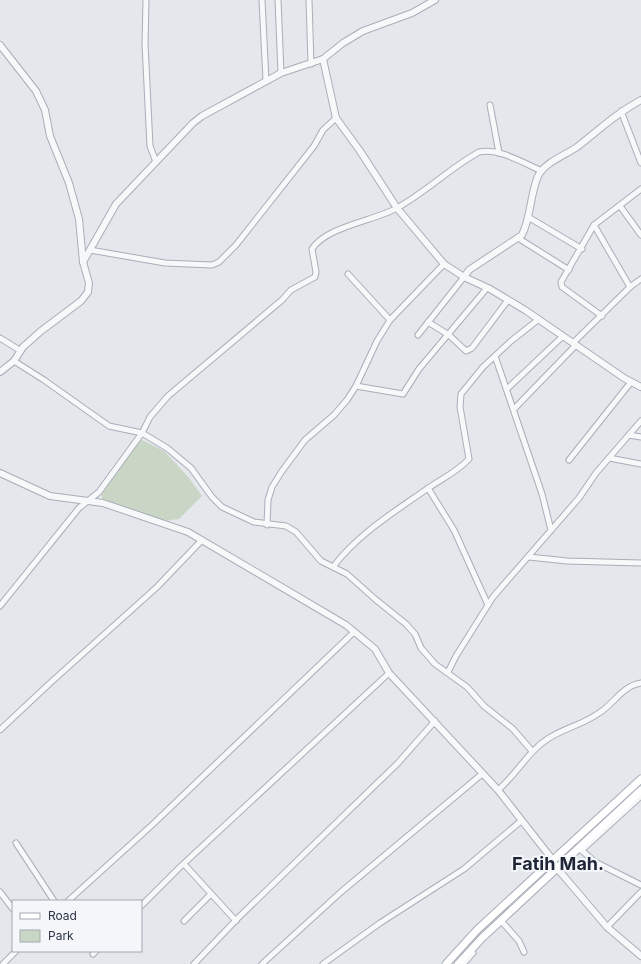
<svg xmlns="http://www.w3.org/2000/svg" width="641" height="964" viewBox="0 0 641 964" font-family="Inter,sans-serif">
  <rect width="100%" height="100%" fill="#e4e7ec"/>
  <path fill="#c9d6c5" d="M140 439 164 451 189 478 202 496 179 519 163 521 103 499 101 495Z"/>
  <g fill="none" stroke-linecap="round" stroke-linejoin="round">
    <g stroke="#a9aeb7" stroke-width="7">
      <g id="minor">
        <path d="M146 0 145 44 150 146 156 162"/>
        <path d="M262 0 266 81"/>
        <path d="M278 0 281 73"/>
        <path d="M309 0 311 64"/>
        <path d="M490 105 499 153"/>
        <path d="M621 111 641 163"/>
        <path d="M620 206 641 235"/>
        <path d="M528 217 582 249"/>
        <path d="M594 225 561 282 562 287 602 316"/>
        <path d="M518 238 569 270"/>
        <path d="M90 250 165 263 212 265 219 262 236 245 314 146 323 130 336 118"/>
        <path d="M348 274 390 320"/>
        <path d="M630 287 594 225 641 189"/>
        <path d="M428 322 449 335 466 351 472 348 508 300"/>
        <path d="M418 335 464 277"/>
        <path d="M0 338 21 351"/>
        <path d="M573 343 630 287 641 279"/>
        <path d="M495 356 542 494 551 530"/>
        <path d="M14 361 44 380 109 426 142 433 167 448 191 468 212 497 222 507 254 522 286 526 296 532 321 561 347 574 375 599 406 624 415 634 421 648 435 664 467 687 484 706 513 729 532 751"/>
        <path d="M356 386 403 394 419 369 487 288"/>
        <path d="M507 389 563 336"/>
        <path d="M514 409 576 345"/>
        <path d="M629 435 641 437"/>
        <path d="M609 458 641 464"/>
        <path d="M569 460 631 382"/>
        <path d="M428 488 454 530 488 605"/>
        <path d="M267 525 268 500 272 487 282 471 305 440 334 415 347 400 356 386 377 341 390 320 444 264"/>
        <path d="M529 557 567 561 641 563"/>
        <path d="M333 567C358 534 394 512 427 489 441 479 457 472 469 459L460 407 461 394 483 367 511 341 539 319"/>
        <path d="M0 606 79 508 99 492 142 433 150 417 168 396 282 300 291 290 315 277 316 272 312 249C327 226 374 221 397 208 426 192 450 168 479 152 500 148 523 163 542 171"/>
        <path d="M448 672 456 656 493 597 579 498 596 473 641 421"/>
        <path d="M0 730 49 684 157 587 202 540"/>
        <path d="M498 790C517 774 528 751 549 738 565 728 584 724 599 713 614 704 622 686 641 683"/>
        <path d="M16 843 54 901"/>
        <path d="M580 849 595 862 641 885"/>
        <path d="M582 850 641 796"/>
        <path d="M184 864 236 921"/>
        <path d="M0 892 13 909"/>
        <path d="M68 901 152 825 354 632"/>
        <path d="M141 906 179 868 389 673"/>
        <path d="M184 921 211 894"/>
        <path d="M503 923 519 941 524 952"/>
        <path d="M607 927 641 892"/>
        <path d="M93 954 96 951"/>
        <path d="M3 964 16 951"/>
        <path d="M194 964 238 918 398 763 435 721"/>
        <path d="M262 964 341 892 482 774"/>
        <path d="M323 964 380 923 464 869 521 821"/>
        <path d="M463 964 473 953"/>
      </g>
    </g>
    <g stroke="#a9aeb7" stroke-width="8">
      <g id="tertiary">
        <path d="M0 45 36 91 45 110 50 136 69 183 79 219 83 262 89 283 88 292 81 301 41 331 23 347 14 361 0 372"/>
        <path d="M323 59 336 118 360 151 397 208 444 264 464 277 490 289 525 310 624 378 641 387"/>
        <path d="M83 262 116 204 193 123 202 116 281 73 323 59 343 43 363 31 412 13 435 0"/>
        <path d="M464 277 469 270 522 235C531 217 530 195 538 176 544 163 565 155 577 147 599 130 615 114 641 100"/>
        <path d="M0 473 50 496 103 503 188 532 346 625 375 649 389 673 498 790 552 859 556 867 607 927 641 956"/>
      </g>
    </g>
    <g stroke="#a9aeb7" stroke-width="9">
      <g id="secondary">
        <path d="M446 964 477 930 641 779"/>
        <path d="M458 964 482 938 641 790"/>
      </g>
    </g>
    <use href="#minor" stroke="#f7f8fa" stroke-width="5"/>
    <use href="#tertiary" stroke="#f7f8fa" stroke-width="6"/>
    <use href="#secondary" stroke="#fff" stroke-width="7"/>
  </g>
  <g text-anchor="middle" stroke-width="4" stroke-linejoin="round" paint-order="stroke">
    <g font-size="18" font-weight="bold" fill="#1d2536" stroke="#f4f6f9">
      <text x="558" y="870">Fatih Mah.</text>
    </g>
  </g>
  <rect x="12" y="900" width="130" height="52" fill="#f4f6f9" stroke="#a4a8b1"/>
  <rect x="20" y="913" width="20" height="6" fill="#ffffff" stroke="#a4a8b1"/>
  <text x="48" y="920" font-size="12" fill="#2b3445">Road</text>
  <rect x="20" y="930" width="20" height="12" fill="#c9d6c5" stroke="#a4a8b1"/>
  <text x="48" y="940" font-size="12" fill="#2b3445">Park</text>
</svg>
